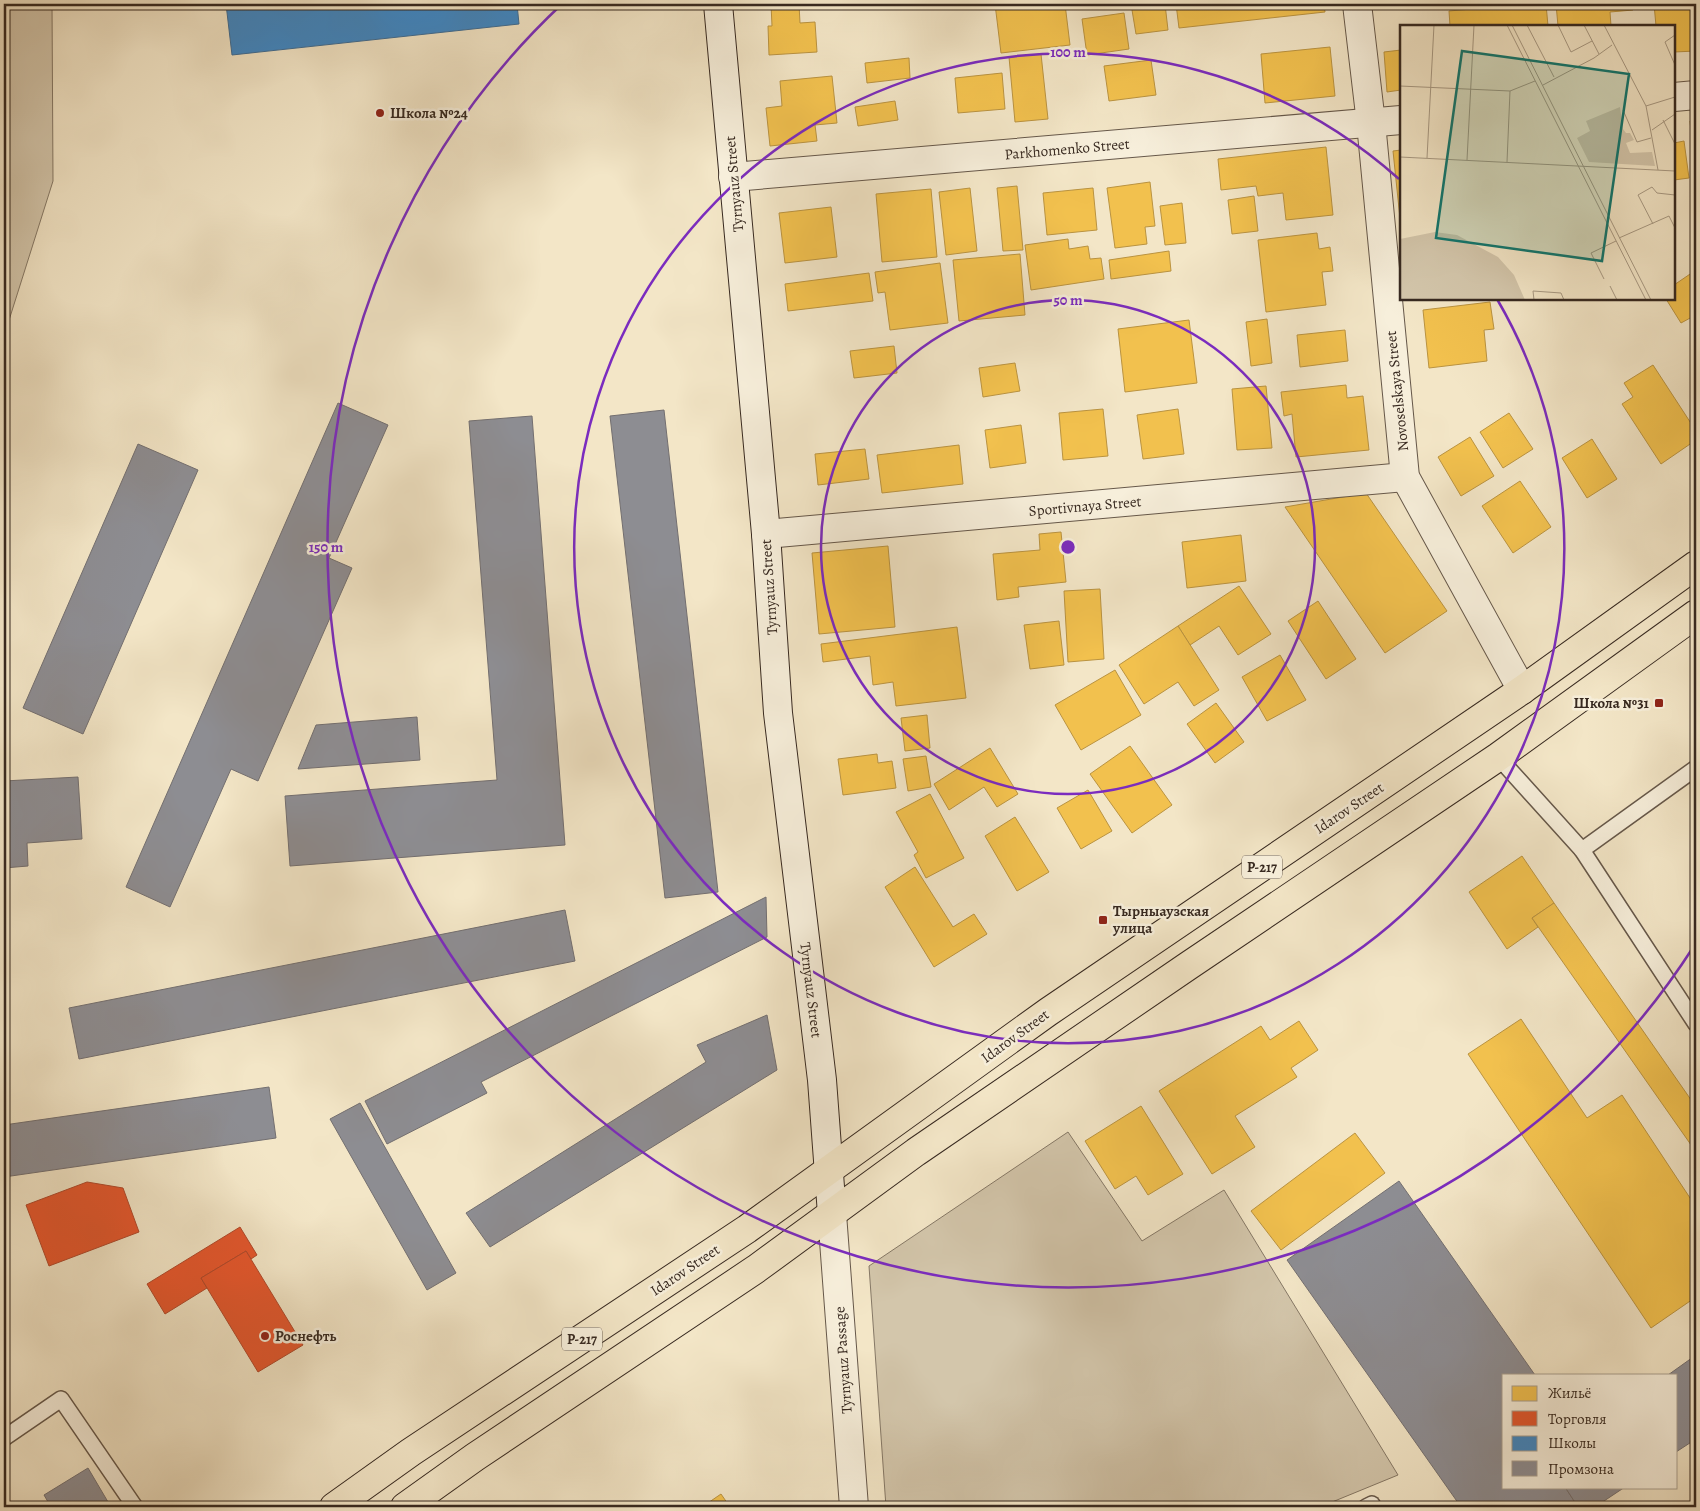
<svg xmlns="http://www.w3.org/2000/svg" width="1700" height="1511" viewBox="0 0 1700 1511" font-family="Alegreya,serif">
  <rect width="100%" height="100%" fill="#f3e6c7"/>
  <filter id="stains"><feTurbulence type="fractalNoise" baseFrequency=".004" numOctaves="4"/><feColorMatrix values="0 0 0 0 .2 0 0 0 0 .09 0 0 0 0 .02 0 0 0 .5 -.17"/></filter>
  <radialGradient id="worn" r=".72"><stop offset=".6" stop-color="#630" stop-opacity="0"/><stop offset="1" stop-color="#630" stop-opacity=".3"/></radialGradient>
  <g fill="#d3c6ab" stroke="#857866">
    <path d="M4 4H52L53 181 4 336Z"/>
    <path d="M1068 1132 1142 1241 1224 1190 1398 1475 1320 1507H886L869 1266Z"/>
  </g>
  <g fill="#f2c14e" stroke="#ba9340">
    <path d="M771 4H799L800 23 815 22 817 52 769 55 768 26H772Z"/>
    <path d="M995 4H1065L1070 45 1001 53Z"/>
    <path d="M1131 4H1165L1168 30 1136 34Z"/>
    <path d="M1176 4H1324L1325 12 1179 28Z"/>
    <path d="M1529 4H1546L1548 26H1450L1449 11Z"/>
    <path d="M1556 4H1632L1633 10 1610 12 1611 26H1558Z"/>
    <path d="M1654 4H1692L1696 51 1674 52V26H1656Z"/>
    <path d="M1124 13 1129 49 1087 55 1082 19Z"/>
    <path d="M1330 47 1335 96 1265 103 1261 54Z"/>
    <path d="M1401 50V90L1387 92 1384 52Z"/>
    <path d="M1041 54 1048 119 1015 122 1009 57Z"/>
    <path d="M909 58 910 78 867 83 865 63Z"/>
    <path d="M1151 60 1156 95 1109 101 1104 66Z"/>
    <path d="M1002 73 1005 109 958 113 955 78Z"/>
    <path d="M832 76 837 123 815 125 817 141 770 146 766 108 782 106 780 81Z"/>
    <path d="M895 101 898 120 858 126 855 107Z"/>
    <path d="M1696 120V160H1694L1690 121Z"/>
    <path d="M1684 141 1689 178 1674 180V143Z"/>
    <path d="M1326 147 1333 215 1286 220 1283 193 1258 196 1256 186 1221 190 1218 159Z"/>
    <path d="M1401 150V228L1393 151Z"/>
    <path d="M1150 182 1155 226 1145 227 1147 244 1115 248 1107 188Z"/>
    <path d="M1017 186 1023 250 1003 251 997 188Z"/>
    <path d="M970 188 977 251 946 255 939 192Z"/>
    <path d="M1093 188 1097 230 1047 235 1043 193Z"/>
    <path d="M931 189 937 257 882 262 876 194Z"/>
    <path d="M1254 196 1258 231 1232 234 1228 200Z"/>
    <path d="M1182 203 1186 243 1165 245 1160 206Z"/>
    <path d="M831 207 837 257 785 263 779 213Z"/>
    <path d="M1317 233 1319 249 1330 247 1333 271 1322 272 1326 305 1266 312 1258 240Z"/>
    <path d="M1068 239 1069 249 1088 246 1090 259 1101 258 1104 279 1031 290 1025 245Z"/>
    <path d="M1169 251 1171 271 1111 279 1109 260Z"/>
    <path d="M1020 254 1025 315 959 321 953 260Z"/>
    <path d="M940 263 948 323 890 330 885 292 878 293 875 272Z"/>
    <path d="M1696 270V324L1692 317 1681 323 1666 299H1674V285Z"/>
    <path d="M869 273 873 301 788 311 785 284Z"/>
    <path d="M1490 302 1494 329 1484 330 1487 361 1429 368 1423 310Z"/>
    <path d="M1267 319 1272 363 1251 366 1246 322Z"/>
    <path d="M1189 320 1197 383 1125 392 1118 329Z"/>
    <path d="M1345 330 1348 361 1300 367 1297 335Z"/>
    <path d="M894 346 897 373 854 378 850 351Z"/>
    <path d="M1015 363 1020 391 983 397 979 368Z"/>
    <path d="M1653 365 1696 431V440L1661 464 1622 404 1633 397 1624 383Z"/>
    <path d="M1346 385 1347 398 1363 396 1369 450 1296 457 1292 414 1284 416 1281 392Z"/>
    <path d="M1266 386 1272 448 1237 450 1232 389Z"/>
    <path d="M1103 409 1108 456 1063 460 1059 413Z"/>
    <path d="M1178 409 1184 454 1143 459 1137 415Z"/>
    <path d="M1509 413 1533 449 1503 468 1480 432Z"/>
    <path d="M1021 425 1026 463 990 468 985 430Z"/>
    <path d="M1470 437 1494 476 1461 496 1438 457Z"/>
    <path d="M1592 439 1617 479 1587 498 1562 458Z"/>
    <path d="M959 445 963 484 882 493 877 455Z"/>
    <path d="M865 449 869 479 818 485 815 454Z"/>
    <path d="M1520 481 1551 527 1513 553 1482 506Z"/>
    <path d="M1366 493 1447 611 1385 653 1285 507Z"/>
    <path d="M1061 532 1066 582 1018 587 1019 597 997 600 993 554 1040 550 1039 534Z"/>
    <path d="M1241 535 1246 581 1187 588 1182 542Z"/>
    <path d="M888 546 895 627 819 634 812 553Z"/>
    <path d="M1239 586 1271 634 1238 655 1219 626 1190 645 1178 626Z"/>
    <path d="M1100 589 1104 659 1068 662 1064 591Z"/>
    <path d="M1318 601 1356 659 1326 679 1288 621Z"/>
    <path d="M1059 621 1064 665 1030 669 1024 625Z"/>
    <path d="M1178 626 1219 690 1194 706 1178 682 1144 704 1119 665Z"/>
    <path d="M957 627 966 698 896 706 893 682 873 685 870 656 823 662 821 644Z"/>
    <path d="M1280 655 1306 700 1267 721 1242 677Z"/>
    <path d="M1115 670 1141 715 1081 750 1055 705Z"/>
    <path d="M1216 703 1244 742 1215 763 1187 724Z"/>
    <path d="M927 715 930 748 905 751 901 718Z"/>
    <path d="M1130 746 1172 805 1132 833 1090 774Z"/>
    <path d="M990 748 1018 794 997 807 984 787 949 810 934 784Z"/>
    <path d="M877 754 878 763 892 761 896 788 843 795 838 759Z"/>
    <path d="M926 756 931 787 908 791 903 759Z"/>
    <path d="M1088 790 1112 831 1081 849 1057 808Z"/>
    <path d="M930 794 964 858 926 878 914 855 918 852 896 812Z"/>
    <path d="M1015 817 1049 872 1017 891 985 836Z"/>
    <path d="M1522 856 1554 903 1532 918 1538 927 1507 949 1469 892Z"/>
    <path d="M915 867 953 927 974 914 987 934 934 967 885 887Z"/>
    <path d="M1554 903 1696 1107V1152L1532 918Z"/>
    <path d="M1521 1019 1587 1118 1622 1095 1696 1207V1297L1651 1328 1468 1054Z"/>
    <path d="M1299 1021 1318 1050 1291 1068 1297 1077 1235 1116 1255 1147 1212 1174 1159 1091 1261 1026 1270 1040Z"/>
    <path d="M1141 1106 1183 1174 1148 1195 1136 1176 1115 1189 1085 1141Z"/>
    <path d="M1355 1133 1385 1173 1281 1250 1251 1211Z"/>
    <path d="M721 1494 730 1507H702Z"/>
  </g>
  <g fill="#e4572e" stroke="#b0492a">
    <path d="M87 1182 123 1188 139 1232 49 1266 26 1205Z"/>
    <path d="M240 1227 257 1255 251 1259 246 1251 201 1278 207 1288 165 1314 147 1284Z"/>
    <path d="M246 1251 303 1345 258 1372 201 1278Z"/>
  </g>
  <path fill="#3f88c5" stroke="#3d6c94" d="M226 4H517L519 24 232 55Z"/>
  <g fill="#8d8d92" stroke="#736f70">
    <path d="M338 403 388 425 329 558 352 568 258 781 231 769 170 907 126 887Z"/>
    <path d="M664 410 718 892 665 898 610 416Z"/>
    <path d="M532 416 565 845 290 866 285 796 497 780 469 421Z"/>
    <path d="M138 444 198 470 83 734 23 708Z"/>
    <path d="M417 717 420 760 298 769 316 725Z"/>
    <path d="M78 777 82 839 27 843 28 866 4 868V781Z"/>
    <path d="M766 897 767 937 481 1082 487 1093 387 1144 365 1101Z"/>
    <path d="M565 910 575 961 79 1059 69 1008Z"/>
    <path d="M767 1015 777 1070 490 1247 466 1213 706 1062 697 1045Z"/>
    <path d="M269 1087 276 1138 4 1177V1125Z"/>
    <path d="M360 1103 456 1273 427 1290 330 1119Z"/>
    <path d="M1399 1181 1535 1375H1504V1487H1565L1578 1507H1461L1287 1260Z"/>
    <path d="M1696 1355V1439L1676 1452V1375H1668Z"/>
    <path d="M88 1468 111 1507H51L44 1495Z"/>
    <path d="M1565 1487H1625L1595 1507H1578Z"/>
  </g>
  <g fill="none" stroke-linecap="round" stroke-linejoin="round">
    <g stroke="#66584a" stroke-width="18">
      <g id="lane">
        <path d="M1498 757 1582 850 1696 1024"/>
        <path d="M1582 850 1696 768"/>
        <path d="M4 1438 61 1399 135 1507"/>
        <path d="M1366 1507 1372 1504"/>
      </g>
    </g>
    <g stroke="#66584a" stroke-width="30">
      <g id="street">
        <path d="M1357 4 1371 123 1405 477 1522 690"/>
        <path d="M1674 97 1696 95"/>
        <path d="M733 177 1401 120"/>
        <path d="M766 534 1405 477"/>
        <path d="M832 1214 854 1507"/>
      </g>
    </g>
    <g stroke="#372920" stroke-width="30">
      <path id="secondary" d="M718 4 766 534 778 713 822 1080 832 1214"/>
    </g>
    <g stroke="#372920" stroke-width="30">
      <g id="primary">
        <path d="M334 1507 411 1452 747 1229 1048 1012 1522 690 1696 565"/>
        <path d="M405 1507 475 1457 756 1269 916 1152 1188 966 1498 757 1696 614"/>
      </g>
    </g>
    <use href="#lane" stroke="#f7efdb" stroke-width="15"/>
    <use href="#street" stroke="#f7efdb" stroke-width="28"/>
    <use href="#secondary" stroke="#f7efdb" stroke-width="28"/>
    <use href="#primary" stroke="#f3e6c7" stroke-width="28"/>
  </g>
  <g fill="none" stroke="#7b2cbf" stroke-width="2.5">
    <circle cx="1068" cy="547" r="247"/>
    <path d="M1497 299A495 495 0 1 1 1399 179"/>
    <path d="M1694 946A742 742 0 1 1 562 4"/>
  </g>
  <g fill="#8f2418" stroke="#f7efdb" stroke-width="2">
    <circle cx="380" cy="113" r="5"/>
    <rect x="1654" y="698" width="10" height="10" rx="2.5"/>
    <rect x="1098" y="915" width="10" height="10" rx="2.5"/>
    <circle cx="265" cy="1336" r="5"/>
  </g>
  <g text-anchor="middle" stroke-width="5" stroke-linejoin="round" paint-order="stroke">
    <g fill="#f7efdb" stroke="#716458" stroke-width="1">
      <rect x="1242" y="855.5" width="40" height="23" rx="4"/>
      <rect x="562" y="1327.5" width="40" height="23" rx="4"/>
    </g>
    <g font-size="14" font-weight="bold" fill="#372920">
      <text x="1262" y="872">Р-217</text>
      <text x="582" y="1344">Р-217</text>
    </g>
    <g font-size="15" font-weight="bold" fill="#372920" stroke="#f7efdb" text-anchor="start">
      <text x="390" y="118">Школа №24</text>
      <text x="1649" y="708" text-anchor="end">Школа №31</text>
      <text x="1113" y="916">Тырныаузская<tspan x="1113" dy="17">улица</tspan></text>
      <text x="275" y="1341">Роснефть</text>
    </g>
    <g font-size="15" fill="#372920" stroke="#f7efdb">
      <text transform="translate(1067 149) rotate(-5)" y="5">Parkhomenko Street</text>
      <text transform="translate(734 184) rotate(-95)" y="5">Tyrnyauz Street</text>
      <text transform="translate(1397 391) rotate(-96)" y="5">Novoselskaya Street</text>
      <text transform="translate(1085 506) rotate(-5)" y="5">Sportivnaya Street</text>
      <text transform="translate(769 587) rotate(-94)" y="5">Tyrnyauz Street</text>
      <text transform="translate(1349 808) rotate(-34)" y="5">Idarov Street</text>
      <text transform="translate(811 990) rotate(83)" y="5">Tyrnyauz Street</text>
      <text transform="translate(1015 1036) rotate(-36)" y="5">Idarov Street</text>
      <text transform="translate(685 1270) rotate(-34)" y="5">Idarov Street</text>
      <text transform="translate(843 1360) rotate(-94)" y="5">Tyrnyauz Passage</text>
    </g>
  </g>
  <g transform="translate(1400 25)">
    <rect width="275" height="275" fill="#f3e6c7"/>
    <path d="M220 82 223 104 226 108H230L234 115 226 118 230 128 252 127 255 141 189 137 177 113 190 106 186 96ZM35 207 57 210 98 232 114 250 125 275H0V214Z" fill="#d3c6ab"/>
    <path fill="none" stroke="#a89a84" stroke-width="1" d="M107 0 246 275M112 0 251 275M127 0 154 52M158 0 171 27 192 16M184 0 199 29M204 0 246 81 275 72M275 10 265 17 275 40M143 60 194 33 212 20M0 61 110 66 135 56M246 81 258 145M223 85 237 117 251 113M263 95 275 119M252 105 275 89M0 132 275 146M27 133 34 0M67 135 74 0M107 137 110 66M253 199 238 170 252 162 257 168 275 170M219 213 269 191 275 203M204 254 191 228 216 216M210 261 217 275M134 275 133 266 161 268 164 275"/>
    <path fill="#0f766e" fill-opacity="0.15" stroke="#0f766e" stroke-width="2.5" d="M62 26 229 49 202 236 36 213Z"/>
    <rect width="275" height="275" fill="none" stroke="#372920" stroke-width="2.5"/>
  </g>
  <circle cx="1068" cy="547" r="8" fill="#7b2cbf" stroke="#f7efdb" stroke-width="2.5"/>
  <g font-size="15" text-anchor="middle" font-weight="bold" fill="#7b2cbf" stroke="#f7efdb" stroke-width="5" stroke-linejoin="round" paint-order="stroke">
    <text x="1068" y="57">100 m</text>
    <text x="1068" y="305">50 m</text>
    <text x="326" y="552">150 m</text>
  </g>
  <rect width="1700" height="1511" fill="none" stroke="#f3e6c7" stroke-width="20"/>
  <rect x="5" y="5" width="1690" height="1501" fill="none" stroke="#372920" stroke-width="2.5"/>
  <rect x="10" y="10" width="1680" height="1491" fill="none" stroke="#372920"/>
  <rect x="1502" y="1374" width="175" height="115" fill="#f7efdb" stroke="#aaa090"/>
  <rect x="1512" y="1386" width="25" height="15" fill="#f2c14e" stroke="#aaa090"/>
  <text x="1548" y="1398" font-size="15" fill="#372920">Жильё</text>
  <rect x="1512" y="1411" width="25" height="15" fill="#e4572e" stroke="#aaa090"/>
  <text x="1548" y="1424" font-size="15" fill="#372920">Торговля</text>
  <rect x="1512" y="1436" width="25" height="15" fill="#3f88c5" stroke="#aaa090"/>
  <text x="1548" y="1448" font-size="15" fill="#372920">Школы</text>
  <rect x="1512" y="1461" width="25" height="15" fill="#8d8d92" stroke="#aaa090"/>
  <text x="1548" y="1474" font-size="15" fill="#372920">Промзона</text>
  <rect width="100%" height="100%" filter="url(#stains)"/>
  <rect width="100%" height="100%" fill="url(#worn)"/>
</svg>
